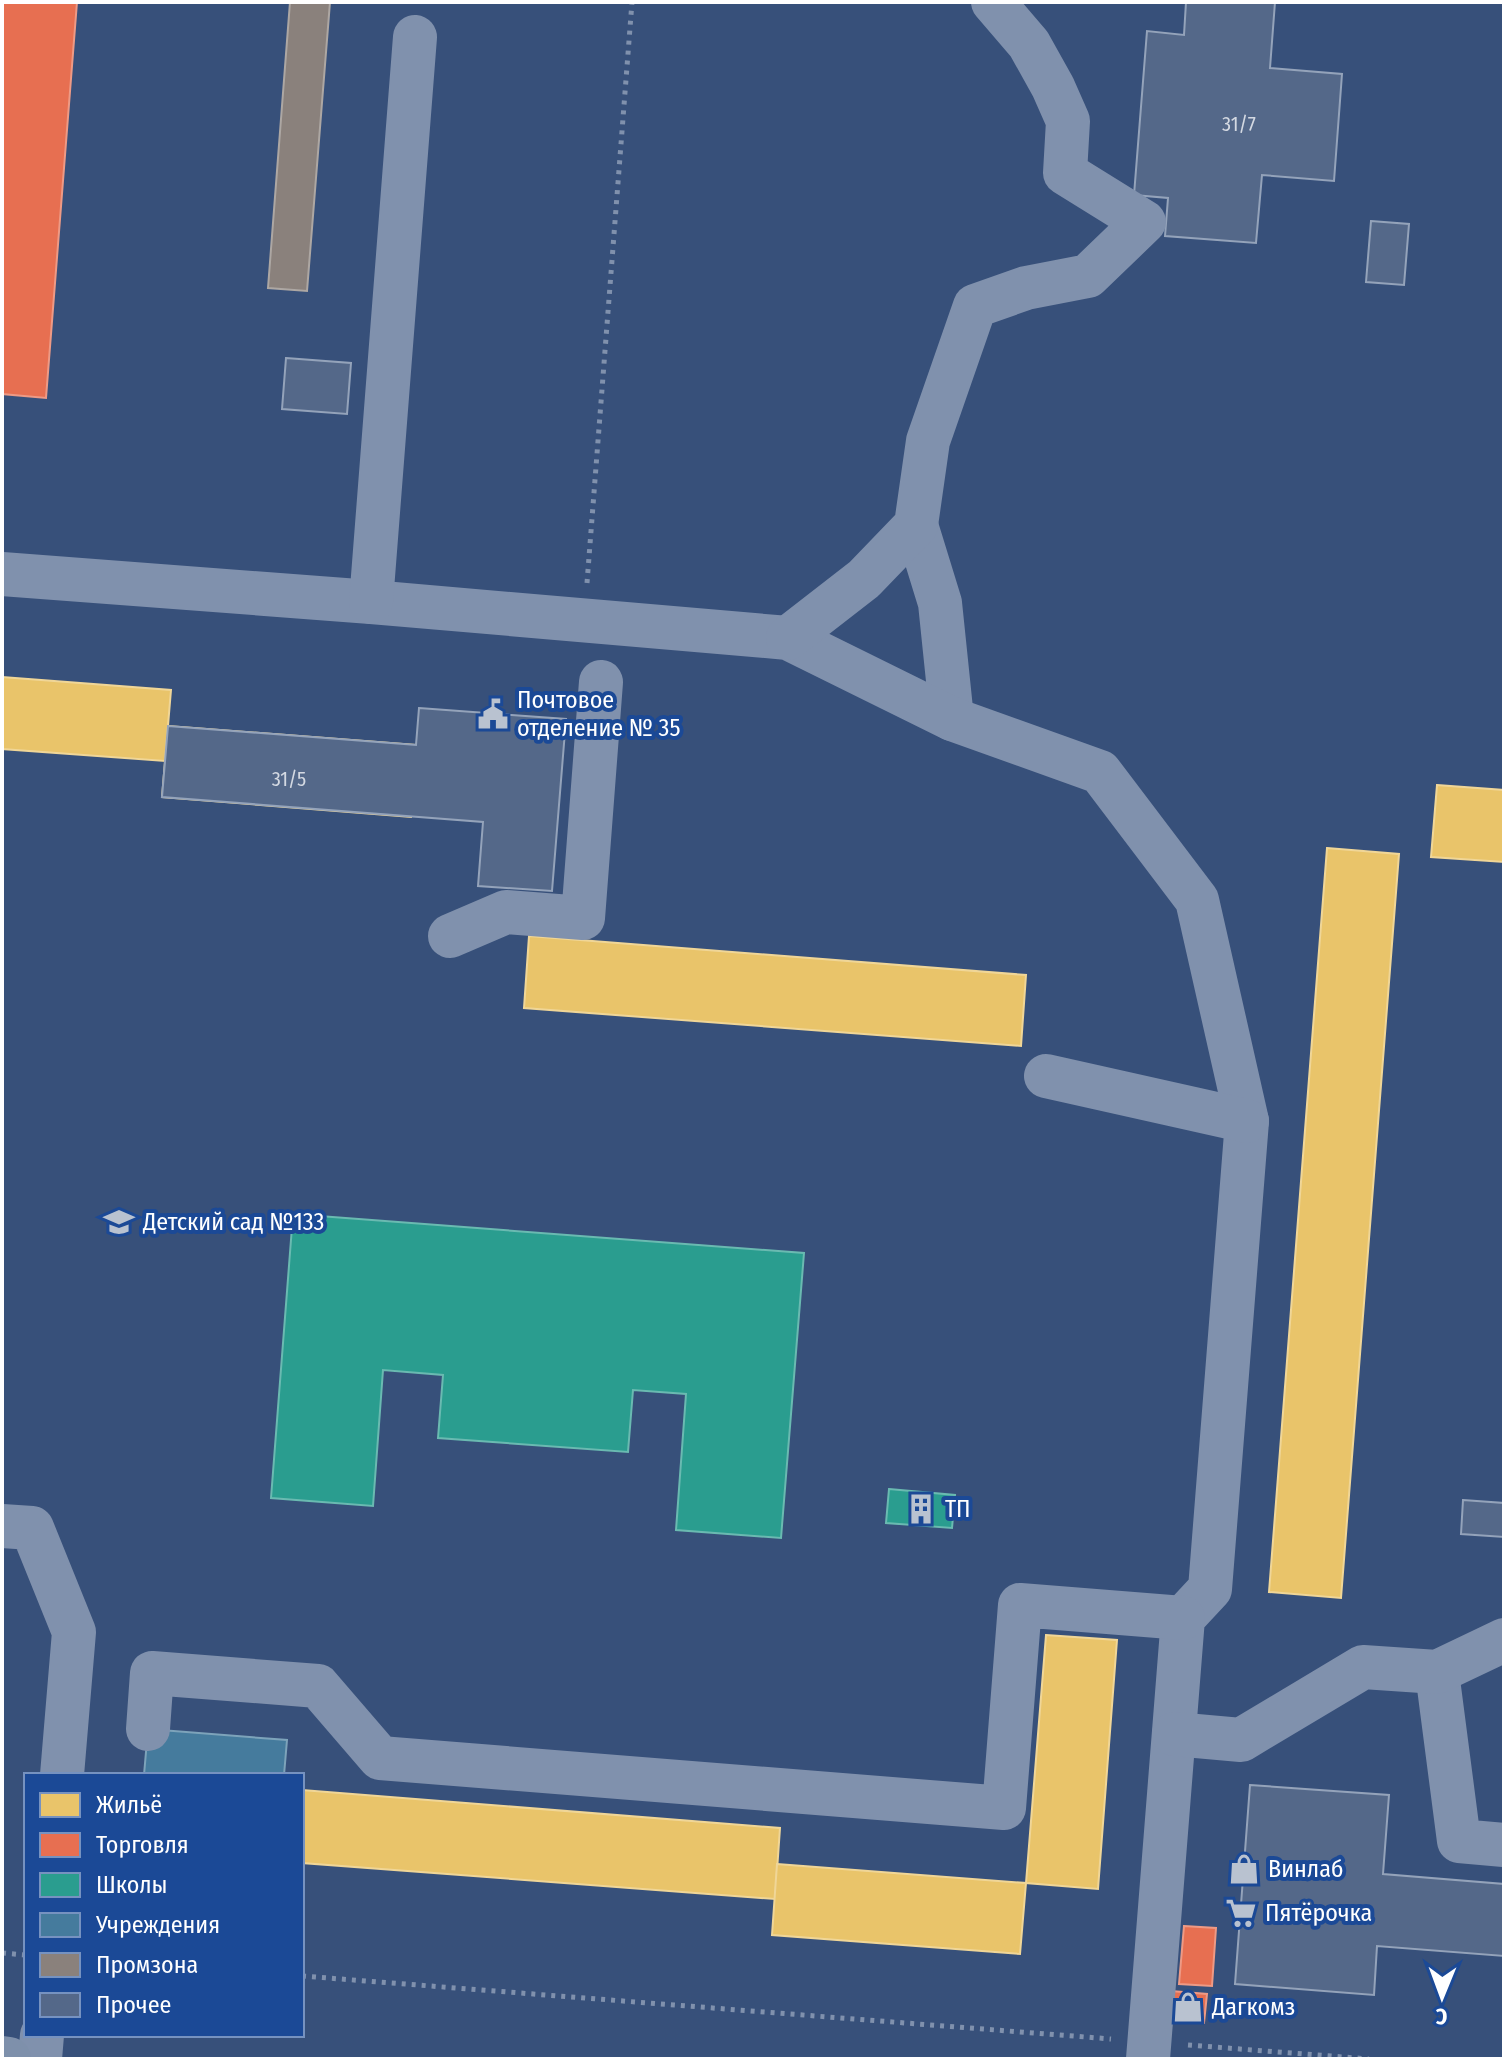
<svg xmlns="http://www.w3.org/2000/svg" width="1506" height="2061" viewBox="0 0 1506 2061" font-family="'Fira Sans Condensed',sans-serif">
  <rect width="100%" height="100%" fill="#37507a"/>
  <g fill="#e9c46a" stroke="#f0d697" stroke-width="2">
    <path d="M2 677 171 690 165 761 2 749Z"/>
    <path d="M168 726 416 745 411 817 162 797Z"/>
    <path d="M1437 785 1504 790V862L1431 857Z"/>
    <path d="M1327 848 1399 854 1341 1598 1269 1592Z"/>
    <path d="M529 936 1026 975 1021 1046 524 1008Z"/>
    <path d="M1046 1635 1117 1640 1098 1889 1026 1883Z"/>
    <path d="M302 1790 780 1828 775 1899 302 1863Z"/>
    <path d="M777 1864 1026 1883 1020 1954 772 1935Z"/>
  </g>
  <g fill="#e76f51" stroke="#ee9a85" stroke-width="2">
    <path d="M2 2H77L46 398 2 394Z"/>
    <path d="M1184 1926 1216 1928 1212 1986 1179 1984Z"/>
    <path d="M1171 1991 1207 1994 1204 2023 1169 2020Z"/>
  </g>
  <g fill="#2a9d8f" stroke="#6abab1" stroke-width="2">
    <path d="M293 1214 804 1253 781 1538 676 1530 686 1394 633 1390 628 1452 438 1438 443 1375 383 1370 373 1506 271 1498Z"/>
    <path d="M889 1489 955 1495 952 1528 886 1523Z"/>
  </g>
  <path fill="#457b9d" stroke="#7da3ba" stroke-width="2" d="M148 1729 287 1740 284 1775H144Z"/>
  <path fill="#8a817c" stroke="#ada7a3" stroke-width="2" d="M290 2H330L307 291 268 288Z"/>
  <g fill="#546889" stroke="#94a3ba" stroke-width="2">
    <path d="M1186 2H1275L1270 68 1342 74 1334 181 1262 175 1256 243 1165 236 1168 198 1134 195 1147 31 1184 35Z"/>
    <path d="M1371 221 1409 224 1404 285 1366 282Z"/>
    <path d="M286 358 351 363 347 414 282 409Z"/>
    <path d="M419 708 566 719 552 891 478 886 483 822 162 797 168 726 416 745Z"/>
    <path d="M1463 1500 1504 1503V1537L1461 1534Z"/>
    <path d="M1250 1785 1389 1795 1383 1874 1504 1884V1956L1377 1946 1374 1995 1235 1984Z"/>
  </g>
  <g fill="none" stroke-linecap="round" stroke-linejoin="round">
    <g stroke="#8091ad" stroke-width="5" stroke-dasharray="4 6" stroke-linecap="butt">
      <path d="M587 583 632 2"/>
      <path d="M2 1953 26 1955"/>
      <path d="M302 1976 1111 2039"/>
      <path d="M1188 2045 1369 2059"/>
    </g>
    <g stroke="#8091ad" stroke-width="44">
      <path d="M916 525 940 603 952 719"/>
      <path d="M2 574 371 602 788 638 952 719 1100 772 1197 900 1247 1121 1210 1589 1183 1618 1148 2059"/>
      <path d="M371 602 415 37"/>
      <path d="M788 638 864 579 916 525 928 441 975 306 1026 288 1088 276 1144 222 1065 173 1068 121 1053 87 1029 44 993 2"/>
      <path d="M450 936 506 912 583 918 601 682"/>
      <path d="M1046 1076 1247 1121"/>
      <path d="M2 1526 32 1528 74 1632 62 1775"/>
      <path d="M1437 1672 1459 1841 1504 1845"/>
      <path d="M148 1729 152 1673 318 1686 380 1758 1004 1808 1020 1605 1183 1618"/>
      <path d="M1174 1734 1241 1740 1363 1667 1437 1672 1504 1640"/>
      <path d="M40 2059 42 2035"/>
    </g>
    <path stroke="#7e90ab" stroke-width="44" d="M2 2058 9 2059"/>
  </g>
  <defs>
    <g id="civic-bare" transform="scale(2.4)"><path d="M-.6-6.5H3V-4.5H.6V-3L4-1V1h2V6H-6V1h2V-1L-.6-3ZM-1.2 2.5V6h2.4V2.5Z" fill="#b9c2d0" stroke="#1b4996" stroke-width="2.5" paint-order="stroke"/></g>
    <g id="school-bare" transform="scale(2.4)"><path d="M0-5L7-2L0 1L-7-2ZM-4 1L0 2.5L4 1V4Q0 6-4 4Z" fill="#b9c2d0" stroke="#1b4996" stroke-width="2.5" paint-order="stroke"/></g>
    <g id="building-bare" transform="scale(2.4)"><path d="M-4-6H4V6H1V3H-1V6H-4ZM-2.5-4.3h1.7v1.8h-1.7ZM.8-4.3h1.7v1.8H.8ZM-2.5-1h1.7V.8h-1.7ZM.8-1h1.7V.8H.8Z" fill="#b9c2d0" stroke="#1b4996" stroke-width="2.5" paint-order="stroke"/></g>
    <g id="shop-bare" transform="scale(2.4)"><path d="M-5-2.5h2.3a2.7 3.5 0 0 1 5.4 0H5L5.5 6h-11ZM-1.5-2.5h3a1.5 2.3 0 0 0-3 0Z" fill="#b9c2d0" stroke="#1b4996" stroke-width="2.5" paint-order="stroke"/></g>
    <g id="supermarket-bare" transform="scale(2.4)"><path d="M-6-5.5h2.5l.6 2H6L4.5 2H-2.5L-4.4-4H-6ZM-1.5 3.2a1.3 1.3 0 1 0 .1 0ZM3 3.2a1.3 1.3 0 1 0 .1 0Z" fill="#b9c2d0" stroke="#1b4996" stroke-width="2.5" paint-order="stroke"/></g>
  </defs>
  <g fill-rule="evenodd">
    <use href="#civic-bare" x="493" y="714"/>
    <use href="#school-bare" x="119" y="1222"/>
    <use href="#building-bare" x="921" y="1509"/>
    <use href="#shop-bare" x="1244" y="1869"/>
    <use href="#supermarket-bare" x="1241" y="1913"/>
    <use href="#shop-bare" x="1188" y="2007"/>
  </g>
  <g text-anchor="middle" stroke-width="8" stroke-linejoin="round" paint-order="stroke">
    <g font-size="20" fill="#d4d9e2">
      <text x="1239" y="131">31/7</text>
      <text x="289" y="786">31/5</text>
    </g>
    <g font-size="24" fill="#fff" stroke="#1b4996" text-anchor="start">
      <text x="517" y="708">Почтовое<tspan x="517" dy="28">отделение № 35</tspan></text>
      <text x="143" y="1230">Детский сад №133</text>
      <text x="945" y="1517">ТП</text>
      <text x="1268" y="1877">Винлаб</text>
      <text x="1265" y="1921">Пятёрочка</text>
      <text x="1212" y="2015">Дагкомз</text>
    </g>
  </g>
  <rect width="1506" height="2061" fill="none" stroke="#ffffff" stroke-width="8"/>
  <rect x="24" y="1773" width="280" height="264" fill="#1b4996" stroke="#7692c0" stroke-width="2"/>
  <rect x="40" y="1793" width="40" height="24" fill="#e9c46a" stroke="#7692c0" stroke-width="2"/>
  <text x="96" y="1813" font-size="24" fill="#ffffff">Жильё</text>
  <rect x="40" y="1833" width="40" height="24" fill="#e76f51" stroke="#7692c0" stroke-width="2"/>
  <text x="96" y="1853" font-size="24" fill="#ffffff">Торговля</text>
  <rect x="40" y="1873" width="40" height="24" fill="#2a9d8f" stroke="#7692c0" stroke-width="2"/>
  <text x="96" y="1893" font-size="24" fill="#ffffff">Школы</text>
  <rect x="40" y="1913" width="40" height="24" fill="#457b9d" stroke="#7692c0" stroke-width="2"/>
  <text x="96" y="1933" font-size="24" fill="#ffffff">Учреждения</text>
  <rect x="40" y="1953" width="40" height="24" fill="#8a817c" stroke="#7692c0" stroke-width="2"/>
  <text x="96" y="1973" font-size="24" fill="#ffffff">Промзона</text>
  <rect x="40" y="1993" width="40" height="24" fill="#546889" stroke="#7692c0" stroke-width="2"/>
  <text x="96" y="2013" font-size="24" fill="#ffffff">Прочее</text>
  <g transform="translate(1442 1997) rotate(181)" stroke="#1b4996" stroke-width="6" paint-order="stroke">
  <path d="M0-6L14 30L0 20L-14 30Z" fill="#ffffff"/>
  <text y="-12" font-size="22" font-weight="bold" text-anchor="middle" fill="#ffffff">С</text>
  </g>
</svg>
